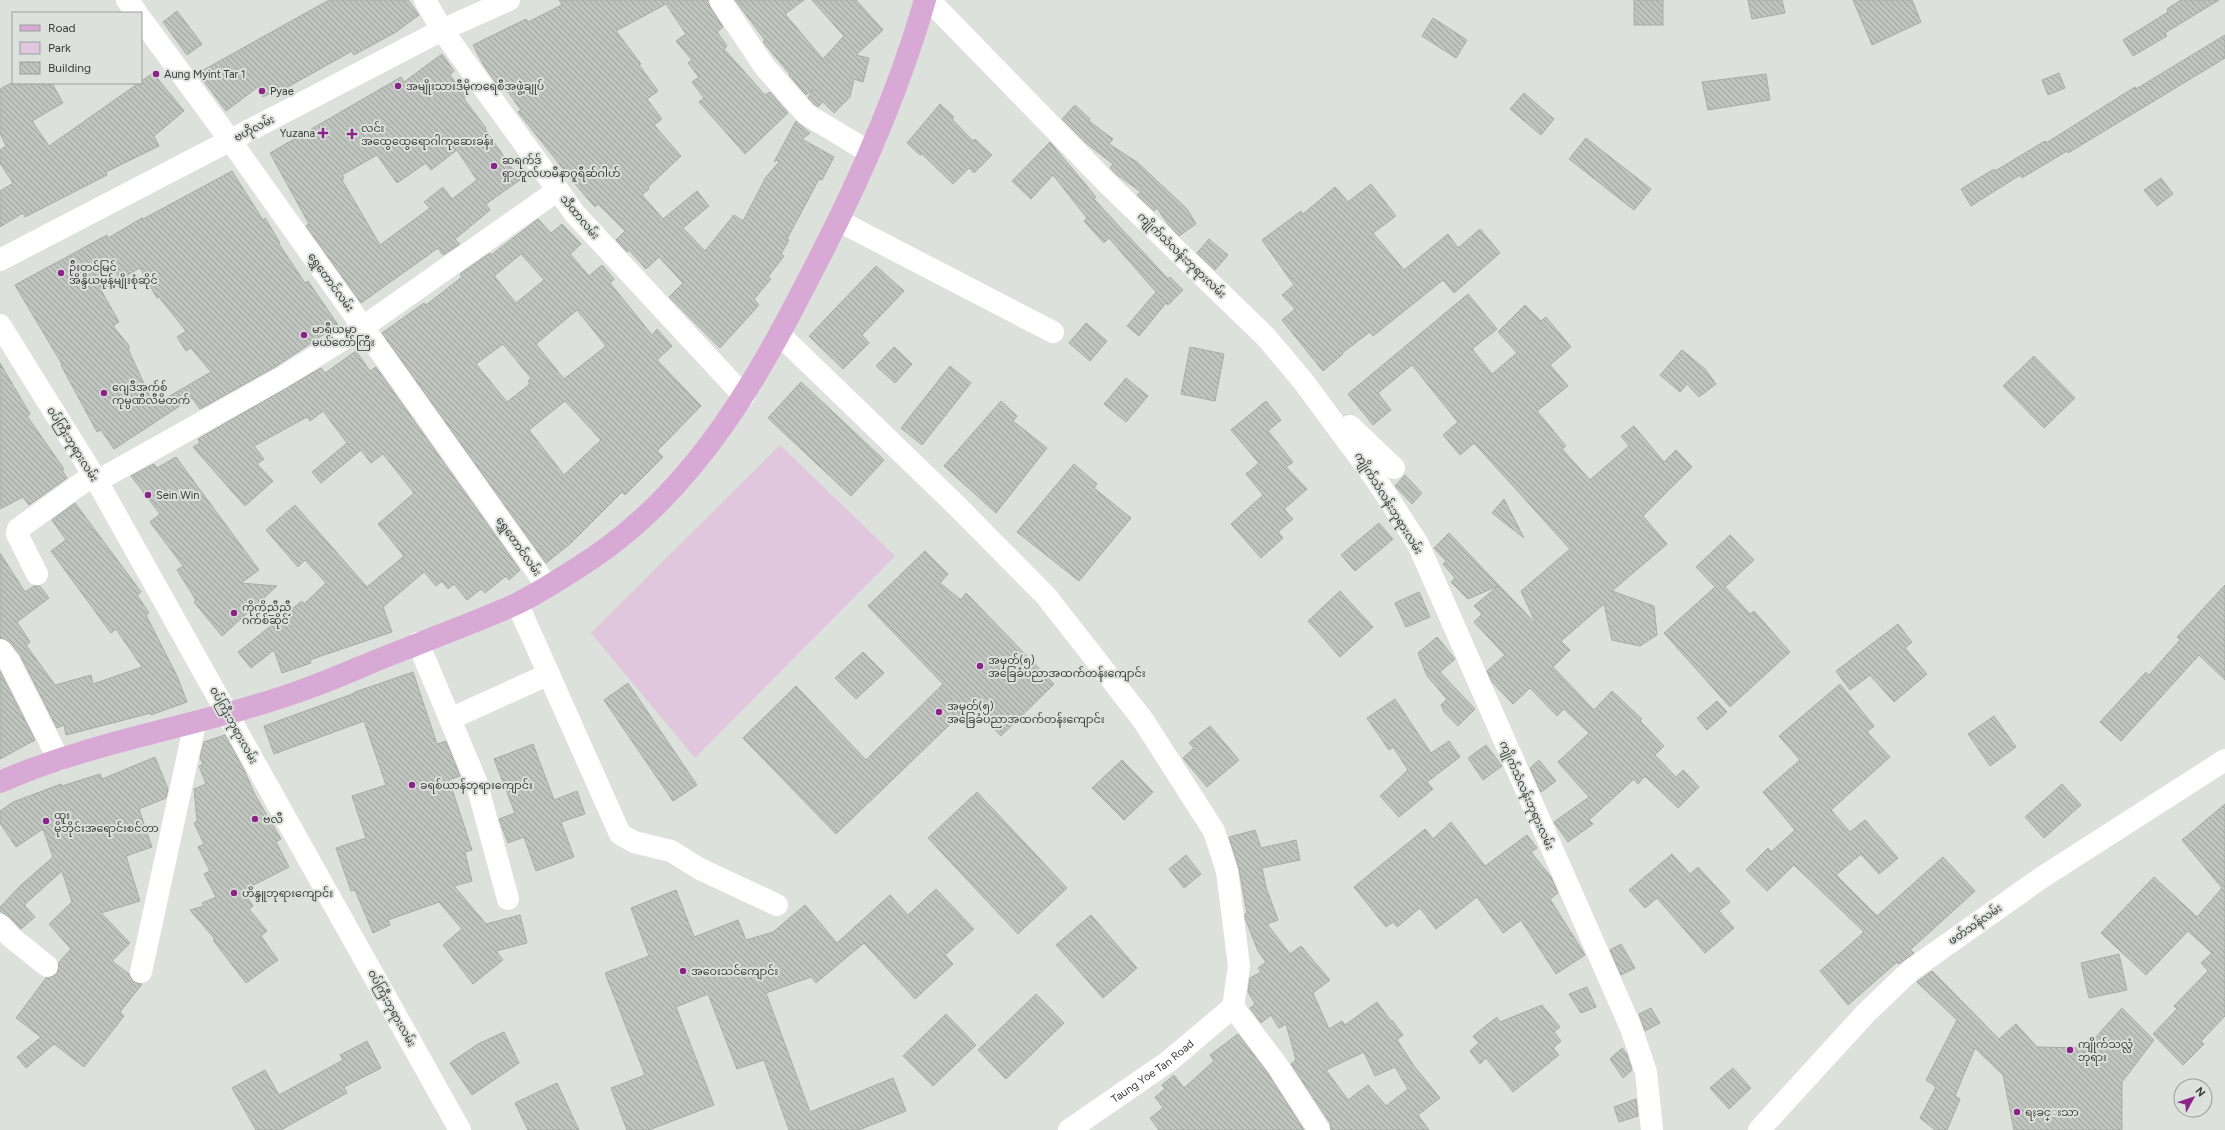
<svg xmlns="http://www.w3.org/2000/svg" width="2225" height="1130" viewBox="0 0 2225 1130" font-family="Figtree,'Noto Sans Myanmar',sans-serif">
  <defs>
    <pattern id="building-back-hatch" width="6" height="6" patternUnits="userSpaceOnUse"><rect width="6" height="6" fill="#bfc4bf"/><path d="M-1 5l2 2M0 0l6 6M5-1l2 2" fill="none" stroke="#9ca09c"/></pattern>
  </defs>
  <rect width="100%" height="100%" fill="#dce1dc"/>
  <path fill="#e0c7de" d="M780 445 895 556 695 758 591 633Z"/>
  <g fill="url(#building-back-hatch)" stroke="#a8ada8" fill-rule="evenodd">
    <path d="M329 0H408L419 15 396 32 354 55 352 51 286 88 284 86 263 97 258 87 226 111 198 73Z"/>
    <path d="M559 0H708L710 7 723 27 717 32 727 46 724 49 765 95 770 92 788 113 745 154 699 102 704 98 692 82 699 77 688 63 692 60 676 41 686 34 666 4 616 31 641 64 639 65 658 91 647 99 662 119 654 125 681 156 648 187 649 189 642 195 663 219 697 191 709 206 683 228 705 251 734 215 743 221 766 177 779 162 777 160 774 162 796 121 810 133 802 139 834 157 822 180 819 179 787 239 789 240 781 254 784 256 768 277 771 279 754 299 759 305 720 348 669 297 683 283 659 257 646 269 629 250 627 252 616 240 625 231 598 204 595 207 576 185 518 112 521 110 500 81 496 83 484 66 473 45 526 19 528 22 562 5Z"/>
    <path d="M735 0H804L785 14 823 59 844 36 812 0H856L883 30 856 55 869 58 863 82 854 79 850 97 834 113 823 102 818 107 814 104 808 98 813 89 806 95 789 75 790 74 763 42 765 40Z"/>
    <rect x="1634" y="0" width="29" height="25"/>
    <path d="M1748 0H1782L1785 13 1752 19Z"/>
    <path d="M1853 0H1912L1921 22 1872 45Z"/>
    <path d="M2181 0H2219L2165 33 2167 36 2133 56 2123 40 2168 12 2167 9Z"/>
    <path d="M177 11 202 44 187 55 163 22Z"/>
    <path d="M1433 18 1467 40 1456 58 1422 36Z"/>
    <path d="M2225 35V58L2068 153 2067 151 2022 178 2020 175 1971 206 1961 189 1994 169 1995 171 2045 141 2046 143 2135 87 2136 89Z"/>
    <path d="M442 54 454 71 450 75 466 97 464 99 486 128 485 129 520 180 486 204 490 210 455 239 460 244 443 255 438 248 361 303 306 226 309 224 270 153 401 77 404 82ZM457 150 477 180 452 199 443 187 424 202 430 208 380 245 342 180 344 178 342 175 377 155 397 183 426 163 431 170Z"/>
    <path d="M153 73 184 111 154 136 159 146 106 172 107 175 25 217 23 213 0 227V191L13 183 0 163V150L6 146 0 133V89L11 83H52L63 103 32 121 49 146Z"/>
    <path d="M2059 73 2065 88 2048 95 2042 80Z"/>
    <path d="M1766 74 1770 100 1708 110 1702 82Z"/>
    <path d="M1524 93 1554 119 1541 135 1510 109Z"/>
    <path d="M940 104 954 117 952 119 973 141 975 139 992 155 974 173 969 168 953 184 922 154 920 155 907 143Z"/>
    <path d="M1075 105 1090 119 1089 121 1113 139 1109 144 1137 162 1187 209 1196 224 1179 236 1168 224 1157 208 1154 211 1137 195 1141 192 1116 174 1110 168 1113 164 1086 143 1062 119Z"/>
    <path d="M1586 138 1651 189 1634 210 1569 159Z"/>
    <path d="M1050 142 1096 197 1093 198 1168 279 1170 277 1183 290 1168 305 1166 303 1139 336 1127 326 1156 292 1109 238 1104 243 1084 221 1087 218 1053 175 1031 199 1012 181Z"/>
    <path d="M232 171 263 220 265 218 280 243 279 244 305 283 308 281 338 325 275 367 200 409 192 398 114 449 101 430 97 432 61 365 62 364 15 285 107 235 108 238 142 218 143 219ZM140 268 157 298 159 297 186 331 177 337 186 351 191 348 211 372 154 405 128 349 130 347 113 326 119 322 101 290Z"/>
    <path d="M2161 178 2173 194 2157 206 2144 190Z"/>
    <path d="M1371 184 1396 216 1373 233 1404 270 1448 234 1458 248 1480 229 1500 253 1454 293 1443 280 1373 336 1370 332 1342 353 1343 354 1323 371 1282 320 1295 309 1282 295 1294 285 1262 240 1301 211 1303 214 1335 187 1348 202Z"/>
    <path d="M538 219 551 233 562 224 581 244 570 254 589 276 602 265 614 279 610 283 652 335 657 329 672 346 657 360 701 406 657 451 663 457 625 495 622 492 571 543 546 563 382 333 424 303 426 305 462 277 460 274 490 253 491 255ZM521 254 544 280 516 303 494 276ZM577 310 606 346 564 379 536 344ZM503 344 531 378 528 381 530 384 507 402 476 364ZM565 401 601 440 564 475 529 430Z"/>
    <path d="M1209 239 1228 255 1215 270 1197 253Z"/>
    <path d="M876 266 904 291 862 335 869 343 843 369 809 336Z"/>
    <path d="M1468 294 1497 329 1472 349 1492 374 1517 353 1498 332 1525 305 1541 321 1546 317 1571 347 1550 365 1568 386 1537 411 1566 446 1562 449 1590 480 1629 446 1621 436 1634 426 1664 462 1676 450 1692 467 1643 516 1667 544 1612 591 1654 606 1657 635 1640 646 1612 640 1604 604 1561 641 1570 650 1553 667 1594 710 1612 691 1642 719 1640 721 1664 746 1655 755 1676 777 1683 770 1699 787 1678 808 1645 776 1638 784 1634 779 1589 820 1593 824 1568 842 1554 822 1589 797 1558 762 1589 733 1564 709 1557 716 1530 688 1513 704 1492 682 1487 671 1505 655 1474 622 1482 614 1474 606 1498 586 1468 599 1451 582 1455 578 1443 564 1446 561 1434 548 1449 533 1536 624 1521 591 1570 549 1474 443 1460 455 1443 435 1458 422 1412 365 1378 393 1391 410 1373 425 1348 394Z"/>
    <path d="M1086 323 1107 341 1090 361 1069 343Z"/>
    <path d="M894 347 912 364 895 383 876 366Z"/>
    <path d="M1190 347 1224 354 1215 401 1181 394Z"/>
    <path d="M1682 350 1705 369 1716 384 1699 397 1687 384 1680 392 1660 375Z"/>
    <path d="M356 351 370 371 376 367 520 570 509 580 506 576 485 593 481 589 467 600 454 584 448 589 442 581 436 586 424 572 383 607 392 632 324 655 310 660 311 663 282 673 274 650 251 668 238 652 302 601 304 604 326 583 305 560 298 567 266 530 295 505 367 587 404 556 378 524 414 493 383 454 371 463 361 450 321 483 312 472 347 443 323 411 310 421 307 417 254 446 264 459 257 464 273 481 245 506 193 447 200 443 198 439 321 368 325 373Z"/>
    <path d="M2034 356 2075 398 2044 428 2003 386Z"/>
    <path d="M0 363 30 414 27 416 64 469 62 470 67 478 29 505 23 497 0 509Z"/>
    <path d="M950 366 971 383 922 445 901 428Z"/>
    <path d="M1126 378 1148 396 1126 422 1104 404Z"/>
    <path d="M801 382 884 460 851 496 768 418Z"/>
    <path d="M1001 401 1017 416 1013 421 1047 448 996 513 944 466Z"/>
    <path d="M1266 401 1281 420 1268 431 1293 462 1286 467 1307 489 1284 509 1293 519 1278 532 1283 538 1261 558 1231 524 1263 495 1246 474 1259 463 1231 430Z"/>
    <path d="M176 457 259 570 241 583 277 586 222 636 194 602 196 600 177 570 183 566 150 522 160 514 131 476 154 464 157 468Z"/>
    <path d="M1074 464 1097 484 1094 488 1131 518 1079 581 1017 532Z"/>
    <path d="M1405 475 1422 493 1412 504 1395 486Z"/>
    <path d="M1504 499 1524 538 1492 513Z"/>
    <path d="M75 503 141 592 137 595 149 613 146 615 177 676 187 702 151 715V713L66 735 64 725 57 728 20 655 10 642 0 638V553L25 592 34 586H40L49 598 17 622 30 642 26 645 55 685 91 675 93 684 142 667 116 629 111 633 51 551 66 540 52 520Z"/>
    <path d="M1379 523 1393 539 1355 571 1341 555Z"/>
    <path d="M1730 535 1754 560 1725 587 1750 614 1754 611 1790 652 1730 707 1664 633 1715 587 1696 567Z"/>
    <path d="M925 551 948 574 940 583 961 600 966 593 1054 684 1001 736 970 705 836 834 743 738 796 686 866 760 943 684 868 606Z"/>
    <path d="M2225 585V680L2199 655 2121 741 2100 722 2146 672 2149 675 2180 640 2177 637Z"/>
    <path d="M1340 591 1373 627 1340 657 1308 621Z"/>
    <path d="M1419 592 1430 617 1406 627 1395 603Z"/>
    <path d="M1898 624 1912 642 1905 648 1927 674 1894 702 1870 675 1850 690 1836 671Z"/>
    <path d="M1437 637 1455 659 1440 672 1475 709 1458 726 1444 712 1441 705 1447 699 1427 676 1418 653Z"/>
    <path d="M863 652 884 673 856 699 835 678Z"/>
    <path d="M0 671 35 740 0 759Z"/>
    <path d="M413 672 437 744 446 741 460 776 449 780 472 850 465 852 472 881 454 886 486 924 520 915 527 943 496 951 503 960 473 984 443 945 462 929 439 902 388 920 390 925 373 933 355 890 351 891 336 848 366 838 352 796 386 785 364 721 274 754 264 726 355 693V692Z"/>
    <path d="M628 683 697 785 673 801 604 700Z"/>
    <path d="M1840 684 1874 726 1867 732 1890 757 1831 810 1850 832 1865 820 1898 858 1879 874 1861 854 1836 875 1877 916 1943 857 1975 891 1910 950 1914 953 1899 964 1897 962 1848 1005 1820 971 1864 932 1794 865 1767 891 1746 870 1768 848 1771 852 1795 830 1763 792 1800 760 1779 736Z"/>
    <path d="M1395 699 1431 753 1449 741 1460 757 1427 782 1433 789 1399 817 1380 796 1408 770 1393 747 1389 750 1367 718Z"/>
    <path d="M1717 701 1727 712 1707 730 1697 718Z"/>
    <path d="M1994 716 2016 747 1990 766 1968 734Z"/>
    <path d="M1210 726 1239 760 1207 787 1183 758 1194 748 1189 743Z"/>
    <path d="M225 735 244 770 255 795 281 839 276 842 289 867 248 888 250 891 245 894 253 906 249 909 267 931 261 936 278 960 246 983 213 940 215 939 190 910 204 906 202 903 216 897 204 874 210 871 198 847 204 844 194 823 197 821 194 789 206 784 199 766 203 764 200 758 204 742Z"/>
    <path d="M533 744 554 800 577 791 585 814 561 822 574 857 536 871 524 837 508 843 499 819 515 813 494 759Z"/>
    <path d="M1486 745 1502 766 1483 780 1468 758Z"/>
    <path d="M155 757 168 789 166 798 139 809 152 847 126 856 140 901 101 913 130 943 112 961 129 974 133 981 142 984 120 1012 124 1016 84 1067 54 1044 26 1068 17 1057 41 1037 16 1018 46 978 57 974 59 962 71 949 49 924 72 902 62 871 24 905 35 917 21 929 9 917 0 911V907L21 885 53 857 43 829 16 847 0 823V811L13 802 61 784 62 786 100 774 102 779Z"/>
    <path d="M1122 760 1153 792 1124 820 1092 788Z"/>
    <path d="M1539 760 1556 781 1541 792 1530 768Z"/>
    <path d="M2062 784 2081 805 2044 838 2025 817Z"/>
    <path d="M977 792 1067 888 1018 934 928 838Z"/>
    <path d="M2225 804V1016L2201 1041 2204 1044 2183 1065 2153 1034 2177 1009 2174 1006 2208 971 2201 963 2212 953 2188 931 2146 975 2101 933 2154 877 2197 917 2222 888 2182 840Z"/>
    <path d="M1451 822 1485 866 1527 835 1537 848 1531 852 1551 877 1558 893 1550 899 1585 955 1556 974 1521 920 1503 933 1477 897 1436 929 1420 908 1397 927 1393 922 1386 927 1354 887 1425 829 1433 839Z"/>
    <path d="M1255 830 1261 848 1296 840 1300 860 1262 868 1266 887 1278 920 1267 924 1290 954 1301 946 1330 980 1313 993 1329 1029 1342 1021 1345 1025 1377 1002 1391 1021 1392 1020 1403 1035 1397 1040 1414 1066 1440 1098 1418 1115 1429 1130H1331L1330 1123 1291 1064 1296 1060 1286 1024 1279 1028 1271 1015 1261 1023 1250 1008 1255 1004 1248 992 1250 978 1261 972 1258 968 1266 962 1258 951 1245 918V914L1247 913 1239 869 1229 837ZM1364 1052 1375 1076 1395 1067 1408 1089 1386 1106 1368 1085 1348 1100 1326 1070Z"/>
    <path d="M1672 854 1690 874 1698 867 1730 902 1719 911 1734 928 1705 953 1657 898 1645 908 1629 890Z"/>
    <path d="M1186 855 1201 874 1184 888 1169 869Z"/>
    <path d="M936 889 974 929 945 955 953 964 915 999 864 943 816 983 811 977 766 993 810 1112 893 1078 906 1111 859 1130H789L764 1060 737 1069 708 994 676 1007 714 1105 649 1130H627L611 1088 645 1075 605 973 649 956 631 908 676 890 694 937 738 920 746 940 773 932 805 905 837 943 890 895 908 915Z"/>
    <path d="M1091 915 1137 968 1103 998 1056 945Z"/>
    <path d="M1621 944 1635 968 1621 975 1610 950Z"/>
    <path d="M2119 954 2127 990 2089 998 2081 963Z"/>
    <path d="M1932 971 1999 1039 2016 1024 2037 1047 2086 1048 2122 1008 2154 1040 2122 1082V1130H2014L2003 1075 1975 1048 1955 1096 1960 1099 1947 1130H1935L1920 1118 1936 1087 1926 1080 1957 1020 1917 982Z"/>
    <path d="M1587 987 1596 1007 1581 1013 1569 994Z"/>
    <path d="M1036 994 1064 1023 1006 1079 978 1050Z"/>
    <path d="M1542 1005 1560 1027 1554 1032 1561 1041 1553 1048 1559 1055 1513 1092 1486 1058 1480 1064 1470 1051 1479 1043 1473 1036 1497 1017 1500 1022Z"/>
    <path d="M1651 1008 1660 1023 1645 1031 1639 1014Z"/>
    <path d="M946 1014 976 1045 933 1086 903 1056Z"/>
    <path d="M504 1032 519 1063 472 1095 450 1063 478 1044Z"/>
    <path d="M1238 1034 1267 1072 1304 1130H1159L1150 1118 1163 1108 1155 1097 1165 1089 1162 1085 1174 1075 1184 1088 1214 1061 1210 1055Z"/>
    <path d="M367 1041 381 1068 344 1087 347 1093 281 1130H256L232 1088 265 1070 279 1095 343 1060 340 1055Z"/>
    <path d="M1622 1048 1627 1054 1632 1070 1623 1078 1610 1059Z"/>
    <path d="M1733 1068 1751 1088 1729 1109 1710 1088Z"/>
    <path d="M557 1083 579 1130H528L515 1103Z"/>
    <path d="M1636 1099 1638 1116 1619 1122 1614 1107Z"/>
  </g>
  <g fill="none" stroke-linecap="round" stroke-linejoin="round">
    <g stroke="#fff" stroke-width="22">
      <path d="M127 0 137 13"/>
      <path d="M425 0 442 30 575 214 744 396"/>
      <path d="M720 0 764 66 806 114 869 152"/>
      <path d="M929 0 1107 183 1266 337 1303 381 1377 481 1418 544 1631 1028 1646 1072 1652 1130"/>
      <path d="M141 19 230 140 547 586"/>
      <path d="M839 221 1053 332"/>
      <path d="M0 260 442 30 509 0"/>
      <path d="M0 325 97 481 460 1130"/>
      <path d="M780 335 957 506 1046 596 1143 720 1214 831 1227 871 1239 966 1233 1007 1277 1065 1319 1130"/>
      <path d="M1350 426 1394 468"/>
      <path d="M97 481 281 378 363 327 558 190"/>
      <path d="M37 574 17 534 18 529 93 475"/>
      <path d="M517 603 620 834 634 842 671 851 700 869 777 905"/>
      <path d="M418 643 476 781 508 899"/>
      <path d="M0 650 10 663 59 760"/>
      <path d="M450 719 549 674"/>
      <path d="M0 925 11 937 47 966"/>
      <path d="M141 972 195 723"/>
      <path id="s1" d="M1069 1130 1169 1061 1233 1007"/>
      <path d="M1759 1130 1866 1013 1911 970 2041 878 2225 760"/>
    </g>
    <path stroke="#d9a9d6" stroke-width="22" d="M0 782C99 738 210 725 311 687 344 675 375 660 408 648 444 633 481 620 516 604 543 591 570 573 594 557 697 487 758 378 813 270 858 184 898 94 925 0"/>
  </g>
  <g fill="#8b2388" stroke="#dce1dc" stroke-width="1.5">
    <circle cx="156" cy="74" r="4"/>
    <circle cx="398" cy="86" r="4"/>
    <circle cx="262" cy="91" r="4"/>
    <path d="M321 127h4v4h4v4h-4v4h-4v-4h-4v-4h4z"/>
    <path d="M350 128h4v4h4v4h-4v4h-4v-4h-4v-4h4z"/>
    <circle cx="494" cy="166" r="4"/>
    <circle cx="61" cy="273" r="4"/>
    <circle cx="304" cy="335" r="4"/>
    <circle cx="104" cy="393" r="4"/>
    <circle cx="148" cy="495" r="4"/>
    <circle cx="234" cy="613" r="4"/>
    <circle cx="980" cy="666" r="4"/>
    <circle cx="939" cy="712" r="4"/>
    <circle cx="412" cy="785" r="4"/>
    <circle cx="255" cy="819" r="4"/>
    <circle cx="46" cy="821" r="4"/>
    <circle cx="234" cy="893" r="4"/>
    <circle cx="683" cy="971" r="4"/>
    <circle cx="2070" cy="1050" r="4"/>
    <circle cx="2017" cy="1112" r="4"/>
  </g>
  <g text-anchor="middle" stroke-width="4" stroke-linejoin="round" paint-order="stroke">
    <g font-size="11" fill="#3a3c3a" stroke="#dce1dc" text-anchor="start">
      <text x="164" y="78">Aung Myint Tar 1</text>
      <text x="406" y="90">အမျိုးသားဒီမိုကရေစီအဖွဲ့ချုပ်</text>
      <text x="270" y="95">Pyae</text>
      <text x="361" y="132">လင်း<tspan x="361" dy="13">အထွေထွေရောဂါကုဆေးခန်း</tspan></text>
      <text x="315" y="137" text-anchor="end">Yuzana</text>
      <text x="502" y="164">ဆရက်ဒ်<tspan x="502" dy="13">ရှာဟူလ်ဟမီနာဂူရီဆ်ဂါဟ်</tspan></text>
      <text x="69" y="271">ဦးတင်မြင့်<tspan x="69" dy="13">အိန္ဒိယမုန့်မျိုးစုံဆိုင်</tspan></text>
      <text x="312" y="333">မာရီယမ္မာ<tspan x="312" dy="13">မယ်တော်ကြီး</tspan></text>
      <text x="112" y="391">ဂျေဒီအက်စ်<tspan x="112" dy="13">ကုမ္ပဏီလီမိတက်</tspan></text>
      <text x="156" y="499">Sein Win</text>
      <text x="242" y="611">ကိုကိုညီညီ<tspan x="242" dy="13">ဂက်စ်ဆိုင်</tspan></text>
      <text x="988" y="664">အမှတ်(၅)<tspan x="988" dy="13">အခြေခံပညာအထက်တန်းကျောင်း</tspan></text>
      <text x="947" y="710">အမုတ်(၅)<tspan x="947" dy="13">အခြေခံပညာအထက်တန်းကျောင်း</tspan></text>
      <text x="420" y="789">ခရစ်ယာန်ဘုရားကျောင်း</text>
      <text x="54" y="819">ထူး<tspan x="54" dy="13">မိုဘိုင်းအရောင်းစင်တာ</tspan></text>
      <text x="263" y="823">ဗလီ</text>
      <text x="242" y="897">ဟိန္ဒူဘုရားကျောင်း</text>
      <text x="691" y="975">အဝေးသင်ကျောင်း</text>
      <text x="2078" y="1048">ကျိုက်သလ္လံ<tspan x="2078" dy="13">ဘုရား</tspan></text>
      <text x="2025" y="1116">ရႈခင္းသာ</text>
    </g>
    <g font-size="11" fill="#3a3c3a" stroke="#dce1dc">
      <text transform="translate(254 128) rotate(-27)" y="4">ဗဟိုလမ်း</text>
      <text transform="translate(580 217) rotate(50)" y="4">သီထာလမ်း</text>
      <text transform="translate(1182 255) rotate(44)" y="4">ကျိုက်သံလန်းဘုရားလမ်း</text>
      <text transform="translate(331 282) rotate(54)" y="4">ရွှေတောင်လမ်း</text>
      <text transform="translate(73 444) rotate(58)" y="4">ဝပ်ကြီးဘုရားလမ်း</text>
      <text transform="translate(1389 503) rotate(58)" y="4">ကျိုက်သံလန်းဘုရားလမ်း</text>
      <text transform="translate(519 546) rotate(55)" y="4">ရွှေတောင်လမ်း</text>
      <text transform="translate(234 725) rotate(61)" y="4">ဝပ်ကြီးဘုရားလမ်း</text>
      <text transform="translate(1527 795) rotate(66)" y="4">ကျိုက်သံလန်းဘုရားလမ်း</text>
      <text transform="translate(1975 924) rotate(-35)" y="4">ဖတ်သန်လမ်း</text>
      <text transform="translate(392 1008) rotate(61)" y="4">ဝပ်ကြီးဘုရားလမ်း</text>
      <text dy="4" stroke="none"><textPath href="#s1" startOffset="102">Taung Yoe Tan Road</textPath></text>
    </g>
  </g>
  <rect x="12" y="12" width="130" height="72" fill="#dce1dc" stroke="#9b9f9b"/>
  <rect x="20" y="25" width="20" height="6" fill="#d9a9d6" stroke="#9b9f9b"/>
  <text x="48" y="32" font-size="12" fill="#3a3c3a">Road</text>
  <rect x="20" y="42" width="20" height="12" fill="#e0c7de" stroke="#9b9f9b"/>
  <text x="48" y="52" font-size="12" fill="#3a3c3a">Park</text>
  <rect x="20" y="62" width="20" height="12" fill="url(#building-back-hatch)" stroke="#9b9f9b"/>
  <text x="48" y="72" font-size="12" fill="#3a3c3a">Building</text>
  <g transform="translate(2193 1098) rotate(50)"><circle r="19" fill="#dce1dc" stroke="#9b9f9b"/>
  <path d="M0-3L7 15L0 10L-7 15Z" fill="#8b2388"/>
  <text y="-6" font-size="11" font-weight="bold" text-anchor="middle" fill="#3a3c3a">N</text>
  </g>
</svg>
